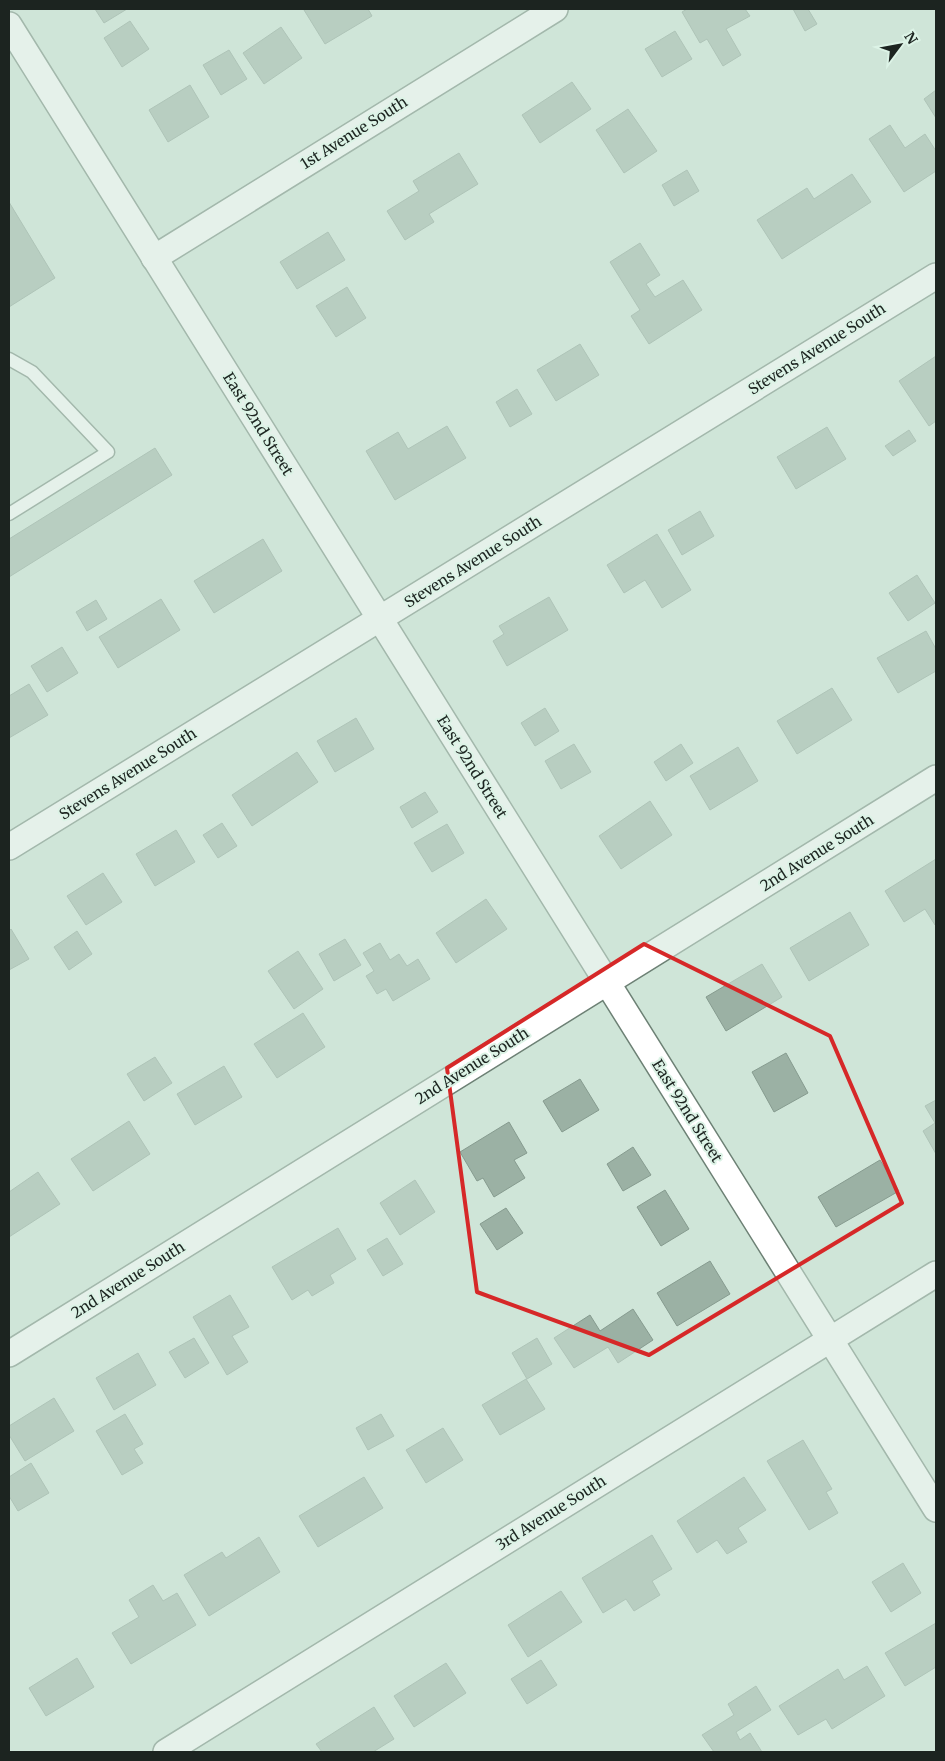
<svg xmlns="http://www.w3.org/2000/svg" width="945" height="1761" viewBox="0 0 945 1761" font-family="Merriweather,serif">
  <rect width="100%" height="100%" fill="#cfe5d8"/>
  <g fill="#9bb1a4" stroke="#869b8f">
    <path d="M95 9H127L104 23Z"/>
    <path d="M306 9H368L372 16 325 44 304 10Z"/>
    <path d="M687 9H745L750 16 726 29 741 55 723 66 707 39 700 43 682 12Z"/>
    <path d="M793 9H808L817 24 805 31Z"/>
    <path d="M130 21 149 49 122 67 104 38Z"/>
    <path d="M281 27 302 58 264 84 243 53Z"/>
    <path d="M675 31 692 59 662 77 645 49Z"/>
    <path d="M229 50 247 79 221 95 203 65Z"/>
    <path d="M572 82 591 109 540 143 522 115Z"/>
    <path d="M190 85 209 117 168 142 149 110Z"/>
    <path d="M936 90V118L924 99Z"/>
    <path d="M628 109 657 151 624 173 596 130Z"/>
    <path d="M890 125 905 148 925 134 936 151V171L904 192 869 139Z"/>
    <path d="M459 153 478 184 429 214 434 222 405 240 387 211 419 191 413 181Z"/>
    <path d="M687 170 699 191 674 206 662 185Z"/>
    <path d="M852 174 871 202 782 259 757 220 807 188 814 199Z"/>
    <path d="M9 202 55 278 9 307Z"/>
    <path d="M328 232 345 260 297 289 280 262Z"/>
    <path d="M640 243 660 275 646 284 655 297 683 280 702 310 649 344 631 316 640 310 610 262Z"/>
    <path d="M347 287 366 318 336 337 316 306Z"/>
    <path d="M580 344 599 375 556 401 537 370Z"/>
    <path d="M936 356V421L929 426 899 381Z"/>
    <path d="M517 389 532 414 510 427 496 402Z"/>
    <path d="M447 426 466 458 395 500 366 451 398 432 408 449Z"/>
    <path d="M827 427 846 459 796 489 777 457Z"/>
    <path d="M909 430 916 441 893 456 885 446Z"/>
    <path d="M155 448 172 475 9 577V539Z"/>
    <path d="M700 511 714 536 682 555 668 530Z"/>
    <path d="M657 534 691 590 662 608 645 580 624 593 607 565Z"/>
    <path d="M263 539 282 571 214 613 194 581Z"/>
    <path d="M917 575 935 603 908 621 889 593Z"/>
    <path d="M549 597 568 630 507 666 493 641 504 634 499 626Z"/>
    <path d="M161 599 180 630 118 668 99 637Z"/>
    <path d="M96 600 107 619 87 631 76 612Z"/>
    <path d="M926 631 936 649V671L898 693 877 658Z"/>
    <path d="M62 647 78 673 47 692 31 666Z"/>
    <path d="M29 684 48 715 9 738V696Z"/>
    <path d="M832 688 852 720 797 754 777 721Z"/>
    <path d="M545 708 559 731 535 746 521 723Z"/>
    <path d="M356 718 374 749 335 772 317 741Z"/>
    <path d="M574 744 591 772 561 789 545 761Z"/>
    <path d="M681 744 693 763 666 781 654 762Z"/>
    <path d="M738 747 758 781 710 810 690 776Z"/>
    <path d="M297 752 318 782 252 826 232 795Z"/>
    <path d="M425 792 438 812 412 828 400 807Z"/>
    <path d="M650 801 672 835 621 869 599 836Z"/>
    <path d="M222 823 237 846 218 858 203 835Z"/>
    <path d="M447 824 464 853 432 872 414 843Z"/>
    <path d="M176 830 195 862 155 886 136 854Z"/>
    <path d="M936 859V924L935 925 925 909 904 922 885 891Z"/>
    <path d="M103 873 122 902 86 925 67 896Z"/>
    <path d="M486 899 507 929 456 963 436 933Z"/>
    <path d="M850 912 869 945 809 981 790 948Z"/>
    <path d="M11 929 29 959 9 970V931Z"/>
    <path d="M77 931 92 954 69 970 54 947Z"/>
    <path d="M345 939 361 965 334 981 319 954Z"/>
    <path d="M380 943 390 960 399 954 407 966 418 959 430 979 393 1001 386 989 377 994 366 976 374 971 363 953Z"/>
    <path d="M298 951 323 989 294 1009 268 971Z"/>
    <path d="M762 964 782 997 726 1031 706 997Z"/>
    <path d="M303 1013 325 1047 277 1078 254 1044Z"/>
    <path d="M786 1053 808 1093 774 1112 752 1072Z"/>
    <path d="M155 1057 172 1083 144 1101 127 1074Z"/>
    <path d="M224 1066 242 1097 195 1125 177 1094Z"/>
    <path d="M580 1079 599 1110 562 1132 543 1101Z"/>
    <path d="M936 1100V1154L923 1131 935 1123 925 1106Z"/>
    <path d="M129 1121 150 1154 93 1191 71 1159Z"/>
    <path d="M509 1122 527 1153 514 1160 525 1178 494 1197 483 1178 477 1181 460 1152Z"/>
    <path d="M633 1147 651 1175 623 1191 607 1164Z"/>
    <path d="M880 1160 899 1191 836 1227 818 1197Z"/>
    <path d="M38 1172 60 1204 9 1237V1192Z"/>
    <path d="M415 1180 435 1212 400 1235 380 1203Z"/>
    <path d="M665 1190 689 1229 661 1246 637 1207Z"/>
    <path d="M506 1208 523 1233 497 1250 480 1224Z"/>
    <path d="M338 1228 356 1259 330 1275 334 1283 312 1296 308 1290 292 1300 272 1267Z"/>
    <path d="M387 1238 403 1264 383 1276 367 1250Z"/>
    <path d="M710 1261 730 1294 677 1326 657 1293Z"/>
    <path d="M230 1295 249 1327 232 1336 248 1362 227 1375 193 1317Z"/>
    <path d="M633 1309 653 1340 618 1363 608 1347 574 1368 554 1338 590 1315 600 1331Z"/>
    <path d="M194 1338 209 1363 185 1378 169 1352Z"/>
    <path d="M537 1338 552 1364 527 1379 512 1353Z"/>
    <path d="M138 1353 156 1385 114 1410 96 1378Z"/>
    <path d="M526 1379 545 1409 500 1435 482 1405Z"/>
    <path d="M54 1398 74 1431 25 1461 9 1435V1426Z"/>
    <path d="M125 1414 143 1444 134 1449 143 1463 122 1475 96 1431Z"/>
    <path d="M381 1414 394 1436 368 1450 356 1428Z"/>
    <path d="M443 1428 463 1460 426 1483 406 1450Z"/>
    <path d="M803 1440 832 1489 826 1492 838 1513 809 1530 767 1461Z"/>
    <path d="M31 1463 49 1493 18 1511 9 1496V1477Z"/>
    <path d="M364 1477 383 1508 318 1547 299 1516Z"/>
    <path d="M744 1477 766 1510 738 1528 747 1542 727 1554 717 1540 697 1553 677 1521Z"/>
    <path d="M652 1535 672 1569 652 1581 660 1595 634 1611 626 1599 603 1613 582 1578Z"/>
    <path d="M259 1537 280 1572 209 1616 184 1575 222 1552 226 1558Z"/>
    <path d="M903 1563 921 1593 891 1612 872 1582Z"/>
    <path d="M153 1585 163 1601 177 1593 196 1625 131 1664 112 1633 139 1617 129 1600Z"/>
    <path d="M561 1591 582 1622 528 1657 508 1625Z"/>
    <path d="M936 1623V1667L905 1686 885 1653Z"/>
    <path d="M77 1658 94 1687 46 1716 29 1688Z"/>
    <path d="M541 1660 557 1685 527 1704 511 1679Z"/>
    <path d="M446 1663 466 1693 414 1727 394 1696Z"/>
    <path d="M867 1666 885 1696 832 1729 826 1719 798 1735 779 1706 838 1669 844 1680Z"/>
    <path d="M756 1686 771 1710 736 1732 740 1740 750 1733 762 1752H714L702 1735 734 1715 728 1704Z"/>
    <path d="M374 1707 394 1739 373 1752H322L316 1744Z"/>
  </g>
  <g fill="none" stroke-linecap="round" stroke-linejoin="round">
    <g stroke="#6d8175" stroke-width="15">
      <path id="lane" d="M9 359 32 372 108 452 9 514"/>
    </g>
    <g stroke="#6d8175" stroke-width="28">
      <g id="street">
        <path d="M9 25 936 1509"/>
        <path d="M154 258 555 9"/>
        <path d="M9 847 936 276"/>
        <path d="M9 1354 936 778"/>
        <path d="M166 1752 936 1274"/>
      </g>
    </g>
    <use href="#lane" stroke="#fff" stroke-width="12"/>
    <use href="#street" stroke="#fff" stroke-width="25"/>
  </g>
  <path d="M0 0H945V1761H0ZM644 944 830 1036 902 1203 649 1355 477 1292 447 1068Z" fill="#cfe5d8" fill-opacity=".55" fill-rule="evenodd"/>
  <path fill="none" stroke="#d62828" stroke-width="4" stroke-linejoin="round" d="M644 944 830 1036 902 1203 649 1355 477 1292 447 1068Z"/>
  <g text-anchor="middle" stroke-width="4" stroke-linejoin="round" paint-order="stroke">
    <g font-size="15" fill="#1c2420" stroke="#dcf3e6">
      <text transform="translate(354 133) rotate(-32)" y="5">1st Avenue South</text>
      <text transform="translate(817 349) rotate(-32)" y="5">Stevens Avenue South</text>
      <text transform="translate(258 424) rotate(58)" y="5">East 92nd Street</text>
      <text transform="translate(473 562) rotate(-32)" y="5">Stevens Avenue South</text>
      <text transform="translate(472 767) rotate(58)" y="5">East 92nd Street</text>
      <text transform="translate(128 774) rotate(-32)" y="5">Stevens Avenue South</text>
      <text transform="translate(817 853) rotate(-32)" y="5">2nd Avenue South</text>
      <text transform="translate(472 1066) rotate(-32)" y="5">2nd Avenue South</text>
      <text transform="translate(687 1111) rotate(58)" y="5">East 92nd Street</text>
      <text transform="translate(128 1280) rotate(-32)" y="5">2nd Avenue South</text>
      <text transform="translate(551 1513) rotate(-32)" y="5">3rd Avenue South</text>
    </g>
  </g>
  <rect width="945" height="1761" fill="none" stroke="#1c2420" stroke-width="20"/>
  <g transform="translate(900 45) rotate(58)" stroke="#dcf3e6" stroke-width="4" paint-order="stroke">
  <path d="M0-4L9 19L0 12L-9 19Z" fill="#1c2420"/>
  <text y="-8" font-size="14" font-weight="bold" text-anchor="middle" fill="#1c2420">N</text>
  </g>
</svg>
